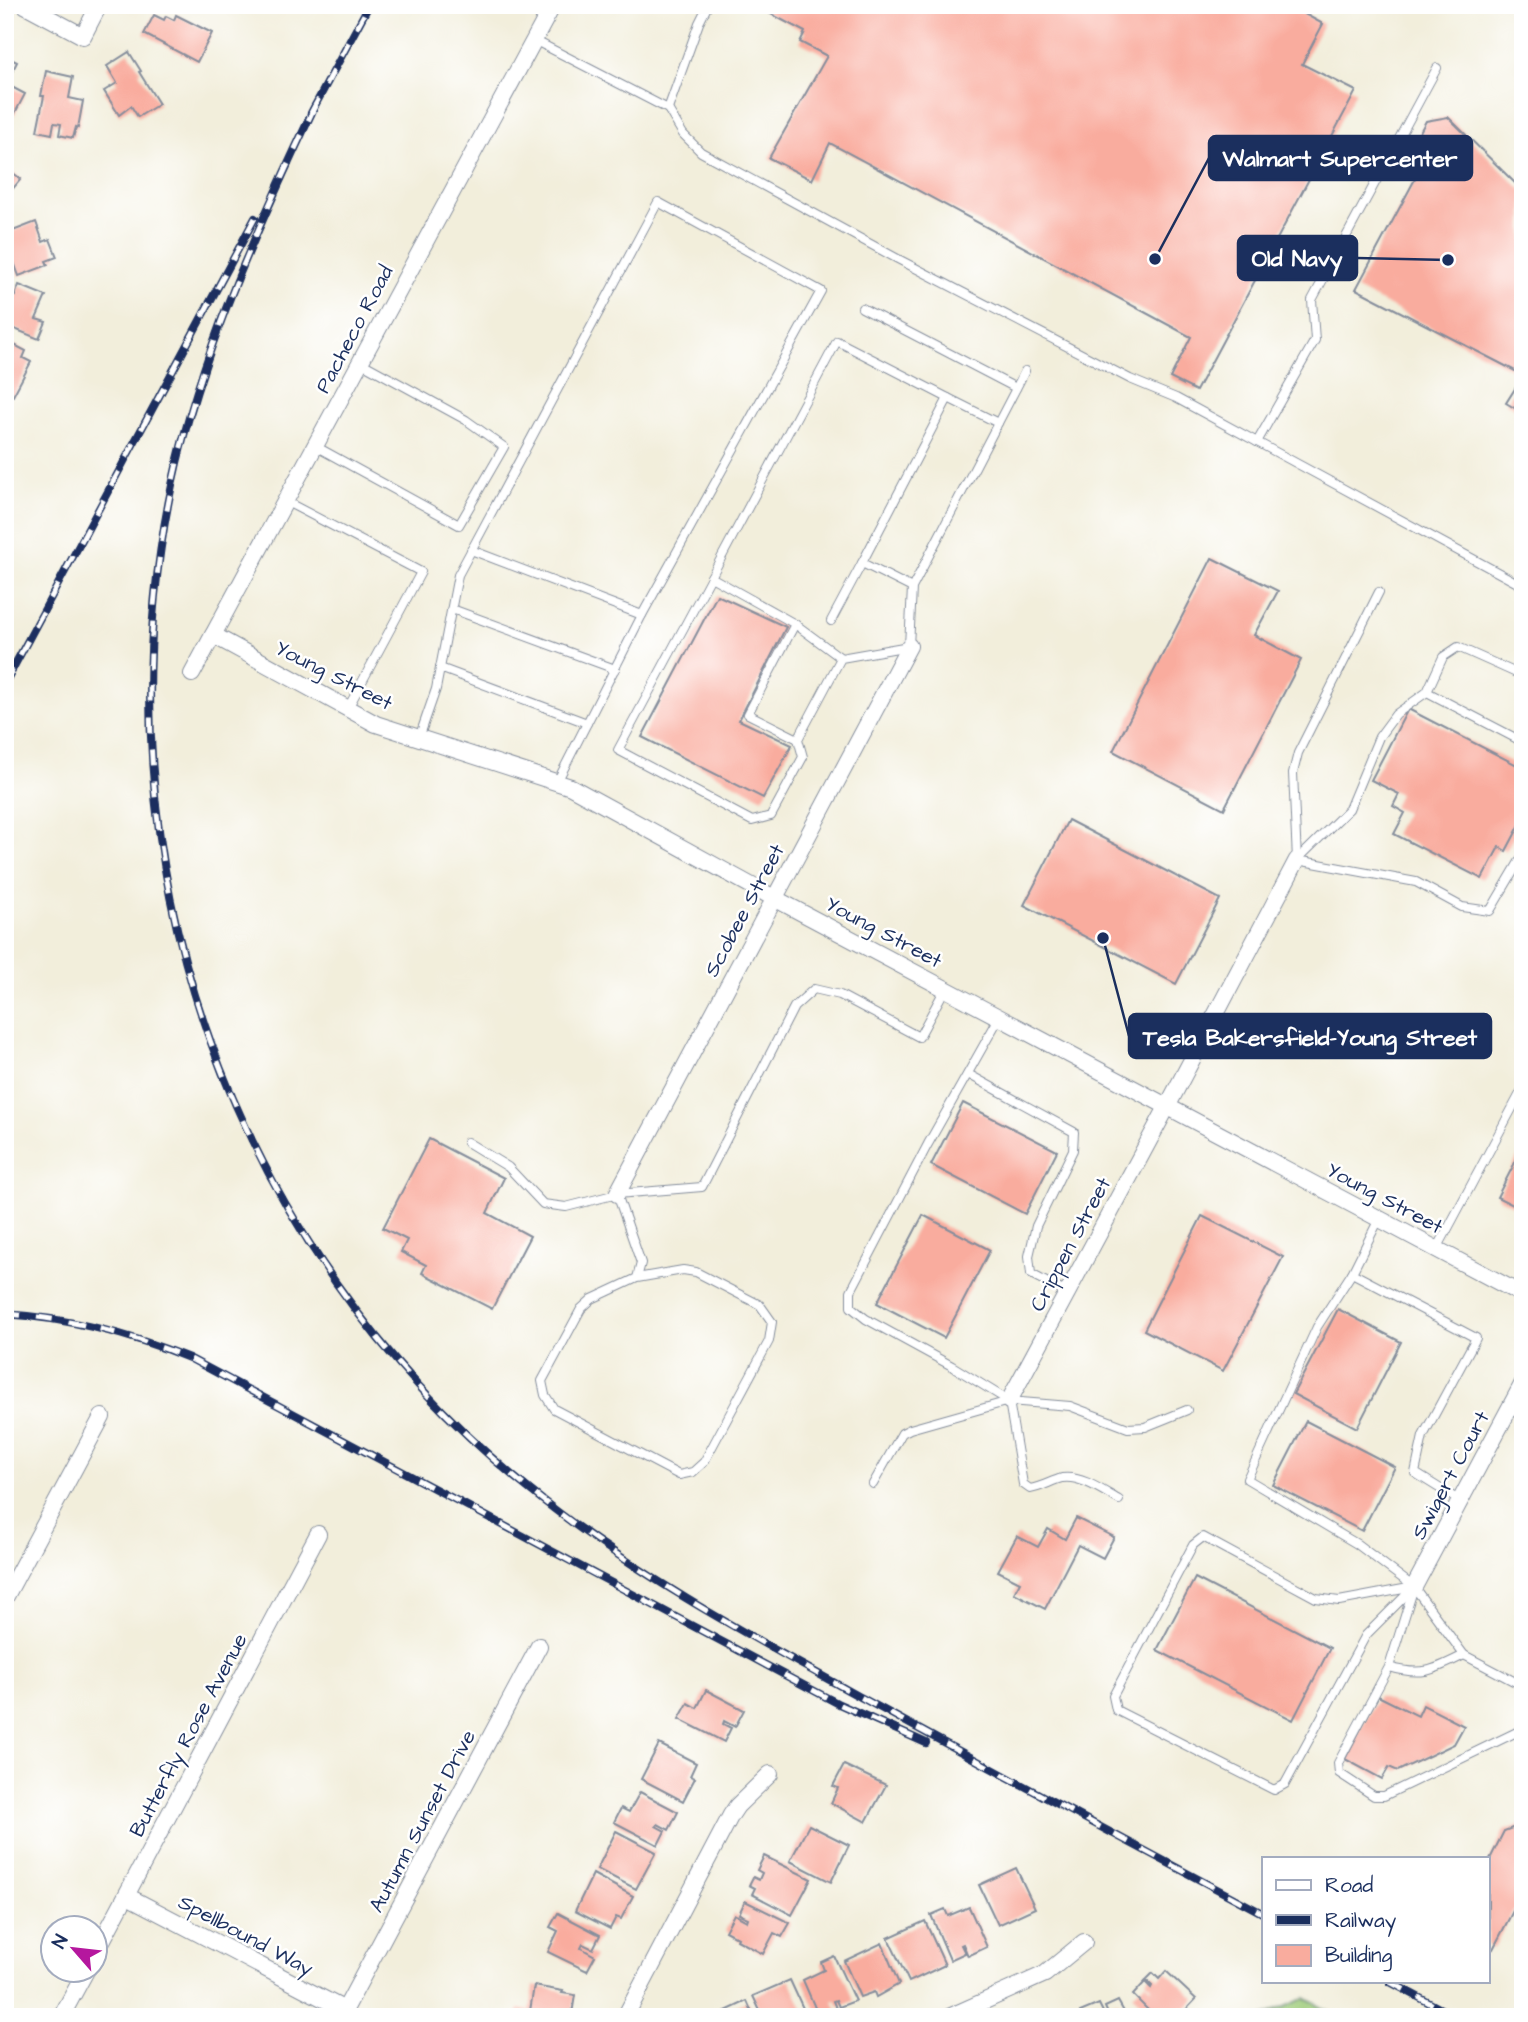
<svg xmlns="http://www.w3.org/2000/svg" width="1528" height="2022" viewBox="0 0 1528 2022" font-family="'Architects Daughter',sans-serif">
  <rect width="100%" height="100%" fill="#fff"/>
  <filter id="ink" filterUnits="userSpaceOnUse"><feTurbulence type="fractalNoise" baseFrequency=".0143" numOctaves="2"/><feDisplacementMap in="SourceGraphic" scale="14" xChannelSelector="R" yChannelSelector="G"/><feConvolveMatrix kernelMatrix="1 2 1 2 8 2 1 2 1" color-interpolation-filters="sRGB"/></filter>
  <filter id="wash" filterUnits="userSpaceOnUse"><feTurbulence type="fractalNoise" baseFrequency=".00686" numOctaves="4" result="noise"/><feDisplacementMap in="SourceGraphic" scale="28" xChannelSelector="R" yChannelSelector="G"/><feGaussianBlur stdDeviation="1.57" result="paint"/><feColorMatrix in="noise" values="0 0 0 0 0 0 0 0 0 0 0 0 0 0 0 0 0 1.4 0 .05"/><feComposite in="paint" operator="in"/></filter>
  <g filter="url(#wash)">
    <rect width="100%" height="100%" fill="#f2eedb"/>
    <path fill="#9dcb78" stroke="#5c7d6b" stroke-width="2" d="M1305 1998 1339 2017H1262Z"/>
    <g id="blocks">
      <g fill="#f9ac9e">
        <path d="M754 5H1288L1323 24 1302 64 1356 91 1196 391 1170 378 1191 337 830 143 812 180 769 158 827 56 800 42 805 32Z"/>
        <path d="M154 15 164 20 166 16 174 20 176 15 212 33 197 62 144 34Z"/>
        <path d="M129 52 141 71 139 72 159 104 138 117 131 106 119 115 104 91 117 83 107 66Z"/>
        <path d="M5 56 17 62 6 84 25 94 14 115 5 111Z"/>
        <path d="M46 71 73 77 69 98 83 101 78 128 76 127 73 138 59 135 61 124 54 123 52 134 37 131 44 96H41Z"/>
        <path d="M1448 117 1523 191V375L1356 289 1421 168 1406 157 1426 121Z"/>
        <path d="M5 167 21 179 5 198Z"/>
        <path d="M36 222 43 242 50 239 57 257 46 261 48 265 19 276 11 254 5 256V234Z"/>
        <path d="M19 285 46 296 36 319 46 322 39 339 5 325V301L8 303 12 294 15 296Z"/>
        <path d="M5 340 26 351 23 358 31 362 13 396 5 392Z"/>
        <path d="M1523 376V413L1506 403Z"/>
        <path d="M1212 558 1278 591 1254 635 1301 660 1224 809 1113 751Z"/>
        <path d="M717 595 786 627 739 720 792 745 763 798 642 737Z"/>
        <path d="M1408 709 1523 768V819L1506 851 1499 847 1482 879 1394 834 1405 813 1393 806 1399 794 1371 780Z"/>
        <path d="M1068 820 1220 899 1176 984 1024 905Z"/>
        <path d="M963 1103 1057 1151 1025 1214 931 1165Z"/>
        <path d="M429 1139 504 1178 487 1213 530 1236 492 1309 422 1273 426 1265 401 1252 407 1240 383 1228Z"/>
        <path d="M1523 1147V1210L1497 1197Z"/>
        <path d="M923 1215 990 1250 944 1338 877 1303Z"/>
        <path d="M1202 1216 1283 1257 1223 1371 1144 1330Z"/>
        <path d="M1338 1309 1401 1342 1357 1428 1293 1394Z"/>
        <path d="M1306 1421 1395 1467 1362 1531 1273 1485Z"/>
        <path d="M1076 1518 1114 1537 1103 1558 1078 1545 1045 1609 1014 1593 1020 1582 998 1571 1017 1536 1038 1547 1048 1529 1065 1539Z"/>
        <path d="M1195 1578 1330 1648 1293 1720 1157 1650Z"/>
        <path d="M706 1690 744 1710 735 1727 724 1721 723 1724 731 1728 724 1742 679 1719 688 1703 697 1708Z"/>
        <path d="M1378 1696 1418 1716 1423 1705 1464 1726 1454 1744 1398 1771 1389 1767 1382 1779 1345 1759Z"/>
        <path d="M659 1744 696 1763 690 1776 695 1778 683 1801 641 1779Z"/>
        <path d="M844 1765 886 1785 866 1822 831 1803 838 1788 833 1786Z"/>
        <path d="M640 1792 678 1812 669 1830 658 1824 656 1826 665 1831 658 1845 614 1822 621 1808 629 1812Z"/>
        <path d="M1523 1824V1892L1493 1949 1488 1946V1863L1504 1831Z"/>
        <path d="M809 1825 849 1845 831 1882 790 1861Z"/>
        <path d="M616 1831 656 1852 636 1889 597 1869Z"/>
        <path d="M764 1856 811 1879 792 1915 752 1894 755 1888 749 1885 753 1877 759 1880 762 1873 757 1870Z"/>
        <path d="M1016 1868 1035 1908 998 1925 979 1885Z"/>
        <path d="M593 1874 633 1896 621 1919 616 1917 610 1929 575 1911Z"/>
        <path d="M745 1901 790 1923 782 1937 774 1933 763 1954 737 1940 738 1938 725 1931 734 1914 747 1921 748 1918 739 1914Z"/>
        <path d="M969 1907 987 1947 968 1956 963 1944 961 1945 965 1953 950 1960 931 1915 945 1909 948 1916Z"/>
        <path d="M558 1913 600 1935 593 1949 583 1944 581 1948 595 1956 587 1971 548 1952 558 1931 550 1927Z"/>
        <path d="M925 1921 945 1965 909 1982 888 1938Z"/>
        <path d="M882 1943 899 1984 876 1997 874 1992 860 1997 844 1961Z"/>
        <path d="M834 1956 855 2001 839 2007 836 2000 833 2001 838 2013 830 2017H819L803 1980 824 1970 821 1962Z"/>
        <path d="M1166 1971 1196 1999 1179 2017H1155L1133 1995 1145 1982 1151 1988 1152 1986 1146 1980 1153 1973 1159 1979Z"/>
        <path d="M790 1980 807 2017H763L753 1996Z"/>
        <path d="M534 1986 563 1991 562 1993 575 1995 572 2014 559 2012V2017H517L519 2009 530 2011Z"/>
        <path d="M747 2001 754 2017H713Z"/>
        <path d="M1118 2001 1127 2017H1082L1080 2012 1099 2004 1105 2016 1108 2014 1105 2007Z"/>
      </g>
    </g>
  </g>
  <g filter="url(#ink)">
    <use href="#blocks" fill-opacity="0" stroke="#868e9c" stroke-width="2"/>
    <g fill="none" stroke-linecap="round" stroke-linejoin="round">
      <g stroke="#868e9c" stroke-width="10">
        <g id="service">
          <path d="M534 40 668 109 699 23 708 5"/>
          <path d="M668 109 683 134 701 152 896 258 1130 379 1176 398 1523 586"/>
          <path d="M862 308 1016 388"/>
          <path d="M998 423 1025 371"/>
          <path d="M1257 442 1315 340 1312 300 1437 68"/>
          <path d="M315 446 459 525 504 447 466 420 360 362"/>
          <path d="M285 501 421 572 348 708"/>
          <path d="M471 550 642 615"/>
          <path d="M711 577 837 341 948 398"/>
          <path d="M452 609 615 669"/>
          <path d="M831 621 862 563"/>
          <path d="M795 624 748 714 798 739"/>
          <path d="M841 658 798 739 803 757 771 816 752 821 618 750 711 577 795 624 841 658 909 646 912 588 862 563 948 398 998 423 912 588"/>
          <path d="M440 668 587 723"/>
          <path d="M1427 692 1443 657 1458 647 1523 676"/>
          <path d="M419 738 436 689 458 575 658 202 821 291 642 615 557 782"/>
          <path d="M1297 860 1349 809 1379 737 1396 714 1427 692 1523 742"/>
          <path d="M1297 860 1293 773 1298 753 1379 592"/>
          <path d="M1297 860 1416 882 1462 907 1490 911 1523 855"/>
          <path d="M999 1018 928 1144 851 1291V1307L866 1319 952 1366 1009 1401 1023 1484 1030 1489C1042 1487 1051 1481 1062 1478 1081 1475 1103 1491 1119 1500"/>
          <path d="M968 1074 1074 1132 1073 1150 1036 1226 1029 1256 1031 1274 1067 1293"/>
          <path d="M467 1142 508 1167 543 1204 566 1207 617 1194 702 1187 794 1007 814 989 840 995 919 1037 945 989"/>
          <path d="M617 1194 641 1263 637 1278 592 1299 581 1309 542 1381 545 1395 554 1409 679 1475 693 1472 704 1462 769 1341 772 1322 760 1305 696 1272 683 1270 637 1278"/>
          <path d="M1379 1219 1352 1273 1476 1338 1423 1436 1415 1473 1460 1501"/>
          <path d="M1437 1249 1523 1088"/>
          <path d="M1352 1273 1317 1327 1247 1479 1357 1544 1414 1587"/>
          <path d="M873 1484 902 1433 910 1429 1009 1401 1070 1406 1128 1428 1145 1427 1187 1410"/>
          <path d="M1203 1537 1316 1598 1339 1601 1414 1587 1366 1635 1285 1784 1274 1790 1116 1710 1113 1696 1193 1545Z"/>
          <path d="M1464 1655 1523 1686"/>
          <path d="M1389 1667C1423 1677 1434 1670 1464 1655L1414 1587 1389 1667 1338 1763 1339 1773 1374 1796H1384L1523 1729"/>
        </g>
      </g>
      <g stroke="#868e9c" stroke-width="18">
        <g id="minor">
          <path d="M25 5 83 36 99 5"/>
          <path d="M213 635 376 724 571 787 774 898 1523 1295"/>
          <path d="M192 674 553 5"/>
          <path d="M617 1194 909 646"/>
          <path d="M1009 1401 1167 1107 1297 860"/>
          <path d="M1414 1587 1523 1383"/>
          <path d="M5 1598 102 1417"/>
          <path d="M127 1896 345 2010"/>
          <path d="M94 1956 318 1534"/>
          <path d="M5 2010 17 2017"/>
          <path d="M61 2017 87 1969"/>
          <path d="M341 2017 539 1646"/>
          <path d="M625 2017 731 1815 737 1806 770 1774"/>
          <path d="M949 2017 1045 1974 1084 1942"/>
        </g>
      </g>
      <use href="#service" stroke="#fff" stroke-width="8"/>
      <use href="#minor" stroke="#fff" stroke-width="16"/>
      <g stroke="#1b2f5e" stroke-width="8">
        <g id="rail">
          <path d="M315 106C258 227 200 353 172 485 93 861 231 1249 530 1490 632 1573 749 1636 864 1699 997 1772 1130 1843 1264 1914"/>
          <path d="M311 113 369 5"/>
          <path d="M5 683 255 218"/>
          <path d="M5 1314C69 1318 130 1334 189 1358L839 1704 926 1743"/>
          <path d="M1390 1982 1456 2017"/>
        </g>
      </g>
      <use href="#rail" stroke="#fff" stroke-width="5" stroke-dasharray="16" stroke-linecap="butt"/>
    </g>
  </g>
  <g text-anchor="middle" stroke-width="5" stroke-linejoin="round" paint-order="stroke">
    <g font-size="21" fill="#1b2f5e" stroke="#fff">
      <text transform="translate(354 329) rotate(-62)" y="7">Pacheco Road</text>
      <text transform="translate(334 675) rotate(27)" y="7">Young Street</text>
      <text transform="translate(744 910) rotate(-62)" y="7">Scobee Street</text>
      <text transform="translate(884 932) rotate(28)" y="7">Young Street</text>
      <text transform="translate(1385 1198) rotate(28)" y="7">Young Street</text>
      <text transform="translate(1070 1244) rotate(-62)" y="7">Crippen Street</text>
      <text transform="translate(1450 1475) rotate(-62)" y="7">Swigert Court</text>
      <text transform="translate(188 1735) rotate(-62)" y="7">Butterfly Rose Avenue</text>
      <text transform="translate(422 1821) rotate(-62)" y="7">Autumn Sunset Drive</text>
      <text transform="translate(246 1935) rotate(28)" y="7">Spellbound Way</text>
    </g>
  </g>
  <path fill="none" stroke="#1b2f5e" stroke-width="2.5" d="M1155 259L1209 158M1448 260L1357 258M1103 938L1129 1036"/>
  <g fill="#1b2f5e" stroke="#fff" stroke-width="2.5">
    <circle cx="1155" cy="259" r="7"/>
    <circle cx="1448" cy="260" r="7"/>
    <circle cx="1103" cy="938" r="7"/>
  </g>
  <g fill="#1b2f5e" stroke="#1b2f5e" stroke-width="2.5">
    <rect x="1209" y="136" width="263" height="44" rx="7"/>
    <rect x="1238" y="236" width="119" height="44" rx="7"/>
    <rect x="1129" y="1014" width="362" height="44" rx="7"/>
  </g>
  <g font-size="23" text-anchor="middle" font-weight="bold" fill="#fff">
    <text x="1340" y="166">Walmart Supercenter</text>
    <text x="1297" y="266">Old Navy</text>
    <text x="1310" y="1045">Tesla Bakersfield-Young Street</text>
  </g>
  <rect width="1528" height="2022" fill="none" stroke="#fff" stroke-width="28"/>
  <rect x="1262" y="1857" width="228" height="126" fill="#ffffff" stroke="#a4acbf" stroke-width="2"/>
  <rect x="1276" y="1880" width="35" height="10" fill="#ffffff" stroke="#a4acbf" stroke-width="2"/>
  <text x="1325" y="1892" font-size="21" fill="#1b2f5e">Road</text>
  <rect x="1276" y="1915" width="35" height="10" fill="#1b2f5e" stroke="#a4acbf" stroke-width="2"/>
  <text x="1325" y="1927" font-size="21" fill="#1b2f5e">Railway</text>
  <rect x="1276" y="1945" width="35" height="21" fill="#f9ac9e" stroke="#a4acbf" stroke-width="2"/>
  <text x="1325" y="1962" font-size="21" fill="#1b2f5e">Building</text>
  <g transform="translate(74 1949) rotate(298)"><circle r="33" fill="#ffffff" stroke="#a4acbf" stroke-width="2"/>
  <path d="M0-5L12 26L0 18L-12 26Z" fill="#b5179e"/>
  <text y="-10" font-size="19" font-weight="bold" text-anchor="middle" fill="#1b2f5e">N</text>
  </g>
</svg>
